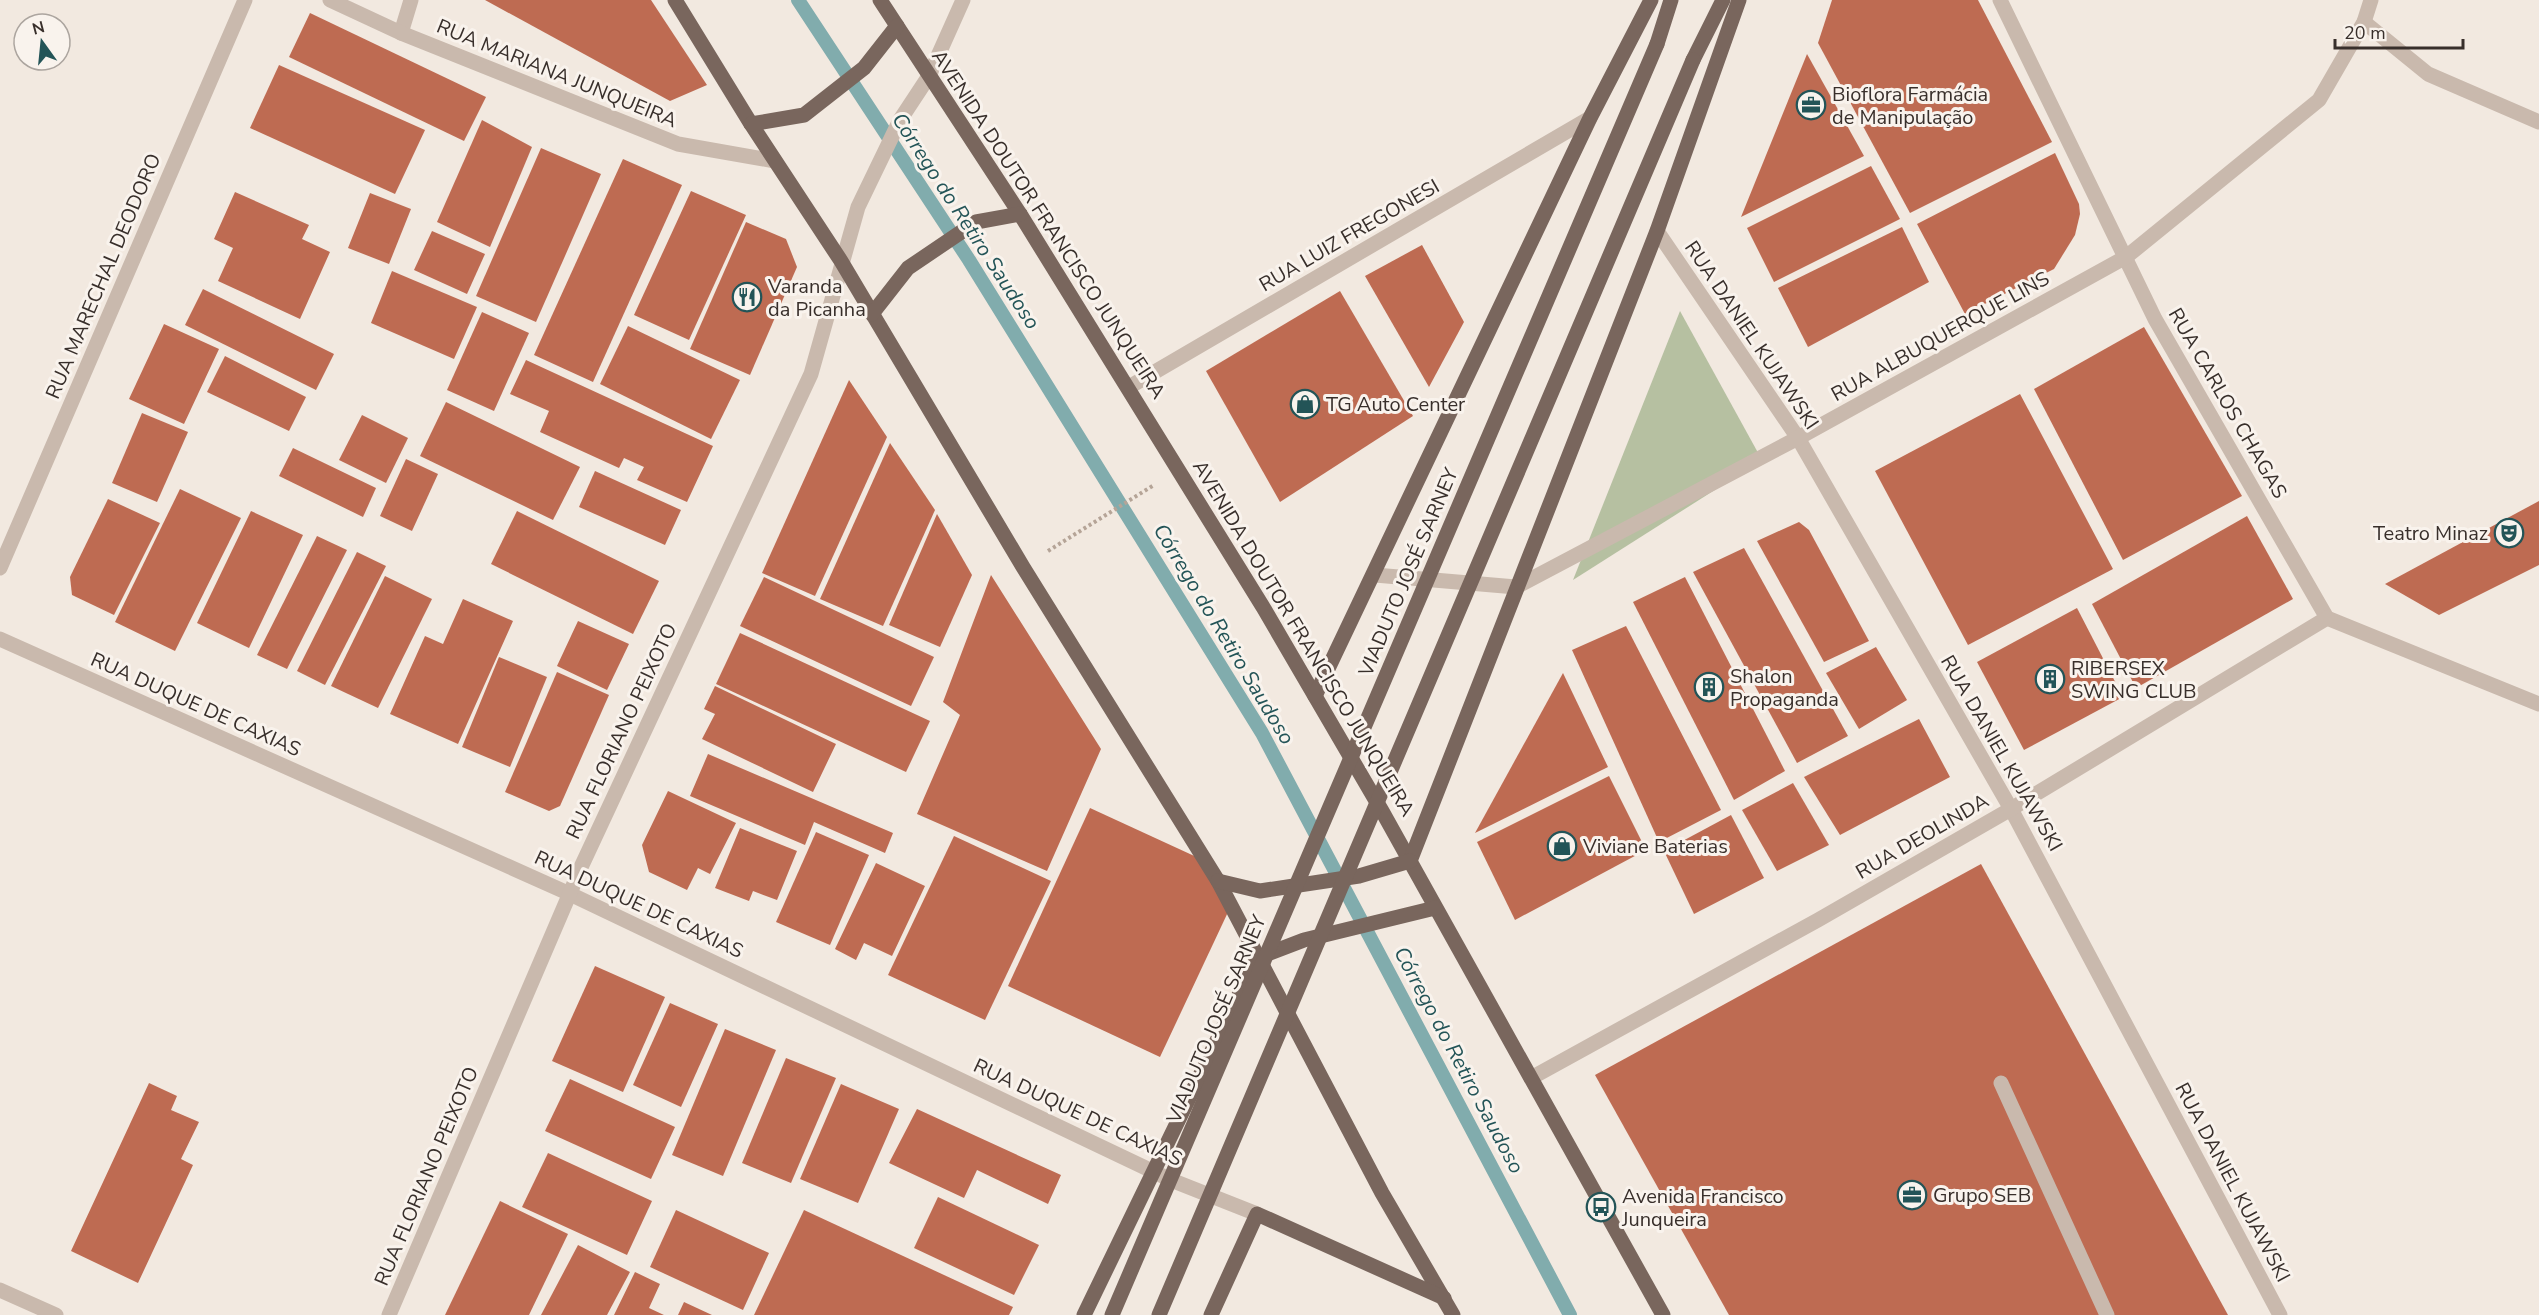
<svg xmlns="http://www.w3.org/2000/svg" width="2539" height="1315" viewBox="0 0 2539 1315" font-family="'Nunito Sans',sans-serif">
  <rect width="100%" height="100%" fill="#f2e9e0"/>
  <path fill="#b6c0a1" d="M1680 311 1762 460 1573 580Z"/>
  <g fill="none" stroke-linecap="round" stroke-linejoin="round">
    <path stroke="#81acad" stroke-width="14" d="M798 0 969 260 1262 733 1570 1315"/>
  </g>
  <g fill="#be6b52">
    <path d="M485 0H651L707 85 670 101Z"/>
    <path d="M1832 0H1978L2052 142 1910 213 1818 43Z"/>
    <path d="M310 13 486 97 464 141 289 57Z"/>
    <path d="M1807 54 1864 156 1741 217Z"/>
    <path d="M279 65 425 130 395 194 250 128Z"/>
    <path d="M482 120 532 147 490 247 437 222Z"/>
    <path d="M541 148 601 174 536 322 476 296Z"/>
    <path d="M2055 153 2079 204 2080 214 2075 235 2054 269 1965 314 1917 224Z"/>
    <path d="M623 159 682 185 593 382 534 355Z"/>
    <path d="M1871 166 1900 219 1774 282 1747 228Z"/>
    <path d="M691 191 746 215 689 340 634 315Z"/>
    <path d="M235 192 309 225 302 239 330 252 300 319 218 281 233 248 214 239Z"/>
    <path d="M370 193 411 209 389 264 348 248Z"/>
    <path d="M746 222 786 239 797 267 750 375 690 349Z"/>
    <path d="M1902 227 1929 282 1808 347 1778 288Z"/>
    <path d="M432 231 485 254 467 294 414 270Z"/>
    <path d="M1422 245 1464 322 1429 387 1365 276Z"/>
    <path d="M392 271 477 307 454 359 371 323Z"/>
    <path d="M203 289 334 354 316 390 185 325Z"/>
    <path d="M1340 291 1413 416 1280 502 1206 371Z"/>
    <path d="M482 312 529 333 494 411 447 390Z"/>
    <path d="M164 324 219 349 184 424 129 399Z"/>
    <path d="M628 326 740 380 711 439 600 384Z"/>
    <path d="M2144 327 2242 496 2123 560 2034 389Z"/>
    <path d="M225 356 306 397 289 431 207 392Z"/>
    <path d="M526 360 713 446 687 502 637 480 644 467 624 458 619 468 540 432 549 411 510 394Z"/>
    <path d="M849 380 887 437 815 596 762 573Z"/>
    <path d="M2020 394 2113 569 1968 645 1875 471Z"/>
    <path d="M446 402 580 467 553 520 420 456Z"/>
    <path d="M142 413 188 432 157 502 112 483Z"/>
    <path d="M362 415 408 438 386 483 339 460Z"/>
    <path d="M890 443 935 510 883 626 820 599Z"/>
    <path d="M293 448 376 488 363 517 279 476Z"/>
    <path d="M406 459 438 474 412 531 380 516Z"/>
    <path d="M595 471 681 510 665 545 579 507Z"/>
    <path d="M180 489 241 518 175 651 115 622Z"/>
    <path d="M108 499 160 523 114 615 72 595 70 577Z"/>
    <path d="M2539 501V565L2439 615 2385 584Z"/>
    <path d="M251 511 303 535 249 648 197 623Z"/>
    <path d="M517 511 659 581 633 634 491 564Z"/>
    <path d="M937 514 972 575 940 647 889 625Z"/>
    <path d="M2247 516 2293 599 2136 688 2092 604Z"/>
    <path d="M1799 522 1809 530 1869 641 1824 662 1757 541Z"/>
    <path d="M317 536 347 550 287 669 257 655Z"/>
    <path d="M1744 548 1848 736 1797 763 1693 572Z"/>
    <path d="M357 552 386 566 325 685 297 671Z"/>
    <path d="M991 575 1101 749 1047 871 917 814 960 715 943 702Z"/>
    <path d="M385 576 432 599 378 708 331 686Z"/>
    <path d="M764 577 934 657 911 706 740 626Z"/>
    <path d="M1685 577 1785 771 1734 800 1633 602Z"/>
    <path d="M463 599 513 621 458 744 390 714 425 636 443 644Z"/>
    <path d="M2077 608 2123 697 2024 750 1977 662Z"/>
    <path d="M578 621 629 644 607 690 557 666Z"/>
    <path d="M1626 626 1721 810 1659 842 1572 650Z"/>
    <path d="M740 633 930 721 906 772 716 684Z"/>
    <path d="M1876 647 1907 700 1859 729 1826 673Z"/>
    <path d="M499 657 547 677 510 767 462 747Z"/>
    <path d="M557 672 609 695 560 806 549 811 505 792Z"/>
    <path d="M1563 673 1608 767 1475 833Z"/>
    <path d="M715 686 836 744 813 792 702 739 715 714 704 709Z"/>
    <path d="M1919 719 1950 777 1840 835 1804 777Z"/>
    <path d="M708 754 893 833 885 853 814 822 805 845 690 796Z"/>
    <path d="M1609 776 1646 850 1515 920 1477 842Z"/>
    <path d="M1793 783 1829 845 1777 871 1742 810Z"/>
    <path d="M668 791 736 823 710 874 698 868 687 890 649 872 642 845Z"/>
    <path d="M1090 808 1203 860 1229 910 1160 1057 1008 986Z"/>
    <path d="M1731 815 1764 878 1694 914 1664 851Z"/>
    <path d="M740 828 797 851 777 900 753 891 749 901 715 888Z"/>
    <path d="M816 832 869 855 830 945 776 922Z"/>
    <path d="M954 836 1051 881 985 1020 888 975Z"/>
    <path d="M876 863 925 886 892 956 864 943 856 960 835 949Z"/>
    <path d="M1981 864 2228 1315H1729L1595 1075Z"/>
    <path d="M595 966 665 997 623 1092 552 1061Z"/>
    <path d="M670 1003 718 1024 681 1107 633 1085Z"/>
    <path d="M725 1029 776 1050 723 1176 672 1155Z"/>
    <path d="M786 1058 836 1078 791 1183 742 1163Z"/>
    <path d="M570 1079 675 1127 651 1179 545 1131Z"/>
    <path d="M149 1083 177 1096 171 1110 199 1122 181 1159 193 1165 138 1283 71 1251Z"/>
    <path d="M841 1084 899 1109 858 1203 800 1179Z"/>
    <path d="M917 1109 1061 1175 1048 1204 977 1170 964 1198 889 1163Z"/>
    <path d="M548 1153 652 1201 627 1255 522 1207Z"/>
    <path d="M938 1197 1039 1245 1014 1295 914 1248Z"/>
    <path d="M500 1201 568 1234 529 1315H445Z"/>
    <path d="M676 1210 769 1253 743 1310 650 1267Z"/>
    <path d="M804 1210 1013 1307 1009 1315H754Z"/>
    <path d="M578 1245 630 1272 607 1315H541Z"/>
    <path d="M635 1272 660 1284 649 1308 664 1315H614Z"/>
    <path d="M684 1302 712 1315H678Z"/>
  </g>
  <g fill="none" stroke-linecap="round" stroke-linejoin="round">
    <path stroke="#b5a497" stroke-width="4" stroke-dasharray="3 3" stroke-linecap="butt" d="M1048 551 1154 485"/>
    <g stroke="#c9b9ad" stroke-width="15">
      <path d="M401 33 411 0"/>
      <path d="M2001 1083 2107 1315"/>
    </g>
    <g stroke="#c9b9ad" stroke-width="15">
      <path d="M330 0 401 33 678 144 775 161"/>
      <path d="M2000 0 2155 319 2327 618 2539 704"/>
      <path d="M2364 22 2428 74 2539 122"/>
      <path d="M1657 231 1798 438 2011 809 2280 1315"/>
      <path d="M1129 387 1590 118"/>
      <path d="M0 568 245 0"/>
      <path d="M1375 575 1516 587 1798 438 2126 257 2319 100 2364 22 2371 0"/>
      <path d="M0 639 570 894 1171 1180 1257 1214"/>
      <path d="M1531 1078 1818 920 2011 809 2327 618"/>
      <path d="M0 1290 56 1315"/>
      <path d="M389 1315 582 865 811 374 858 207 900 120 929 76 963 0"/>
    </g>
    <g stroke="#79665d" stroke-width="15">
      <path d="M675 0 751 124 841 261 1023 567 1218 881 1382 1193 1453 1315"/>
      <path d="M880 0 1020 214 1263 607 1382 811 1663 1315"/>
      <path d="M1657 44 1671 0"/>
      <path d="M1693 60 1723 0"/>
      <path d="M751 124 804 115 864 68 897 26"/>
      <path d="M872 314 908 268 976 222 1020 214"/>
      <path d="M1315 696 1590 118 1651 0"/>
      <path d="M1410 861 1657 231 1739 0"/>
      <path d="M1218 881 1260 891 1359 876 1410 861"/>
      <path d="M1084 1315 1257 958 1304 940 1435 908"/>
      <path d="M1211 1315 1257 1214 1444 1298"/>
    </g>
    <g stroke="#79665d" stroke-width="15">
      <path d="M1112 1315 1657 44"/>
      <path d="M1159 1315 1693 60"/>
    </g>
  </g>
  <defs>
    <g id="office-ring" transform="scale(1.5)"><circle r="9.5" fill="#f9f3ed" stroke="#235457" stroke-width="1.5"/><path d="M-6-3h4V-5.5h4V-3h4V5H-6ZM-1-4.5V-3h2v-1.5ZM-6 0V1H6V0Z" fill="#235457"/></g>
    <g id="restaurant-ring" transform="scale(1.5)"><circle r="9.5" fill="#f9f3ed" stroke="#235457" stroke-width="1.5"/><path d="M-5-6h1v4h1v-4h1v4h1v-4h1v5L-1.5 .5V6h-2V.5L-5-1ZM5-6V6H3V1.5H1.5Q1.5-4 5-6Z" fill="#235457"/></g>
    <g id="shop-ring" transform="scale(1.5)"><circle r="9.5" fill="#f9f3ed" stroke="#235457" stroke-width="1.5"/><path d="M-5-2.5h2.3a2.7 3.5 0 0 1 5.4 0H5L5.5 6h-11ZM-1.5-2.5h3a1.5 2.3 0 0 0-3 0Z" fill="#235457"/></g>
    <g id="theatre-ring" transform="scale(1.5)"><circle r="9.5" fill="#f9f3ed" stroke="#235457" stroke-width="1.5"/><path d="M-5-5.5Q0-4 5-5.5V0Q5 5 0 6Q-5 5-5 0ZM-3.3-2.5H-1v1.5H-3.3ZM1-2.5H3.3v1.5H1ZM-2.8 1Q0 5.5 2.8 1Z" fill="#235457"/></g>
    <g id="building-ring" transform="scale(1.5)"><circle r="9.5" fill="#f9f3ed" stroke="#235457" stroke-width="1.5"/><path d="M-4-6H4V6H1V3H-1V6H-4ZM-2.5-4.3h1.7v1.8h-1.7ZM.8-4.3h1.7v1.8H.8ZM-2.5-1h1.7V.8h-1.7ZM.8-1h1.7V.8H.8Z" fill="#235457"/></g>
    <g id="bus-ring" transform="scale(1.5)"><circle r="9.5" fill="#f9f3ed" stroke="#235457" stroke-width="1.5"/><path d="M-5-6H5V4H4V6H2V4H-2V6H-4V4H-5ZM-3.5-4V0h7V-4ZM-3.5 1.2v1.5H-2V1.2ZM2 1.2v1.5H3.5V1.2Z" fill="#235457"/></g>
  </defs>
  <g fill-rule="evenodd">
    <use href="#office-ring" x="1811" y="105"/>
    <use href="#restaurant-ring" x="747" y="297"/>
    <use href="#shop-ring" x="1305" y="404"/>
    <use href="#theatre-ring" x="2509" y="533"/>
    <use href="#building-ring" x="2050" y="679"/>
    <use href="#building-ring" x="1709" y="687"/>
    <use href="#shop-ring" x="1562" y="846"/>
    <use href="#office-ring" x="1912" y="1195"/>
    <use href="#bus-ring" x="1601" y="1207"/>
  </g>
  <g text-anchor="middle" stroke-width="6" stroke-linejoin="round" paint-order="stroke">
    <g font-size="20" fill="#382f2b" stroke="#f9f3ed">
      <text transform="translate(557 73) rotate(22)" y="7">RUA MARIANA JUNQUEIRA</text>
      <text transform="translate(1049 224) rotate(57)" y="7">AVENIDA DOUTOR FRANCISCO JUNQUEIRA</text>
      <text transform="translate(1349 235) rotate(-30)" y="7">RUA LUIZ FREGONESI</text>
      <text transform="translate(103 276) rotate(-67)" y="7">RUA MARECHAL DEODORO</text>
      <text transform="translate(1752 335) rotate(56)" y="7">RUA DANIEL KUJAWSKI</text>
      <text transform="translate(1940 336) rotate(-29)" y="7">RUA ALBUQUERQUE LINS</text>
      <text transform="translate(2228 403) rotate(60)" y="7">RUA CARLOS CHAGAS</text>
      <text transform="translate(1408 572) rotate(-67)" y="7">VIADUTO JOSÉ SARNEY</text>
      <text transform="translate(1304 638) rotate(59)" y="7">AVENIDA DOUTOR FRANCISCO JUNQUEIRA</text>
      <text transform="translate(196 704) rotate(24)" y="7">RUA DUQUE DE CAXIAS</text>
      <text transform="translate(621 731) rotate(-65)" y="7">RUA FLORIANO PEIXOTO</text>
      <text transform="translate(2002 753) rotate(60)" y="7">RUA DANIEL KUJAWSKI</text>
      <text transform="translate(1922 836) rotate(-30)" y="7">RUA DEOLINDA</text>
      <text transform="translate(639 904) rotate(25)" y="7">RUA DUQUE DE CAXIAS</text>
      <text transform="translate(1216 1019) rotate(-67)" y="7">VIADUTO JOSÉ SARNEY</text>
      <text transform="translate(1078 1112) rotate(25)" y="7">RUA DUQUE DE CAXIAS</text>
      <text transform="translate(426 1176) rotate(-67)" y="7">RUA FLORIANO PEIXOTO</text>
      <text transform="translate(2233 1182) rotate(62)" y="7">RUA DANIEL KUJAWSKI</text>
    </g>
    <g font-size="20" fill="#382f2b" stroke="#f9f3ed" text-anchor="start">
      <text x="1832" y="101">Bioflora Farmácia<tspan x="1832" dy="23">de Manipulação</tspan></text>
      <text x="768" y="293">Varanda<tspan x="768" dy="23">da Picanha</tspan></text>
      <text x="1326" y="411">TG Auto Center</text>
      <text x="2488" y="540" text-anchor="end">Teatro Minaz</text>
      <text x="2071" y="675">RIBERSEX<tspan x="2071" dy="23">SWING CLUB</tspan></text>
      <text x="1730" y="683">Shalon<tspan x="1730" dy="23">Propaganda</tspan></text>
      <text x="1583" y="853">Viviane Baterias</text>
      <text x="1933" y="1202">Grupo SEB</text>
      <text x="1622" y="1203">Avenida Francisco<tspan x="1622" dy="23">Junqueira</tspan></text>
    </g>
    <g font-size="21" font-style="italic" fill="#235457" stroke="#f9f3ed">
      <text transform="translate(966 221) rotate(57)" y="7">Córrego do Retiro Saudoso</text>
      <text transform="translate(1224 634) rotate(59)" y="7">Córrego do Retiro Saudoso</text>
      <text transform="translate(1459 1060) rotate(62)" y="7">Córrego do Retiro Saudoso</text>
    </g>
  </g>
  <g transform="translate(42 42) rotate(345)"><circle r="28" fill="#f9f3ed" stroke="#aca59f" stroke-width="1.5"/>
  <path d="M0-4.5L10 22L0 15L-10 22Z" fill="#235457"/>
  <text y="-9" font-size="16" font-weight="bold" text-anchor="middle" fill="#382f2b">N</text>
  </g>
  <path d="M2335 39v9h128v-9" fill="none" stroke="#382f2b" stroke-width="3"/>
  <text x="2344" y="39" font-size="18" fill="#382f2b" stroke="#f9f3ed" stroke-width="4.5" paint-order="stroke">20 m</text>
</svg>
